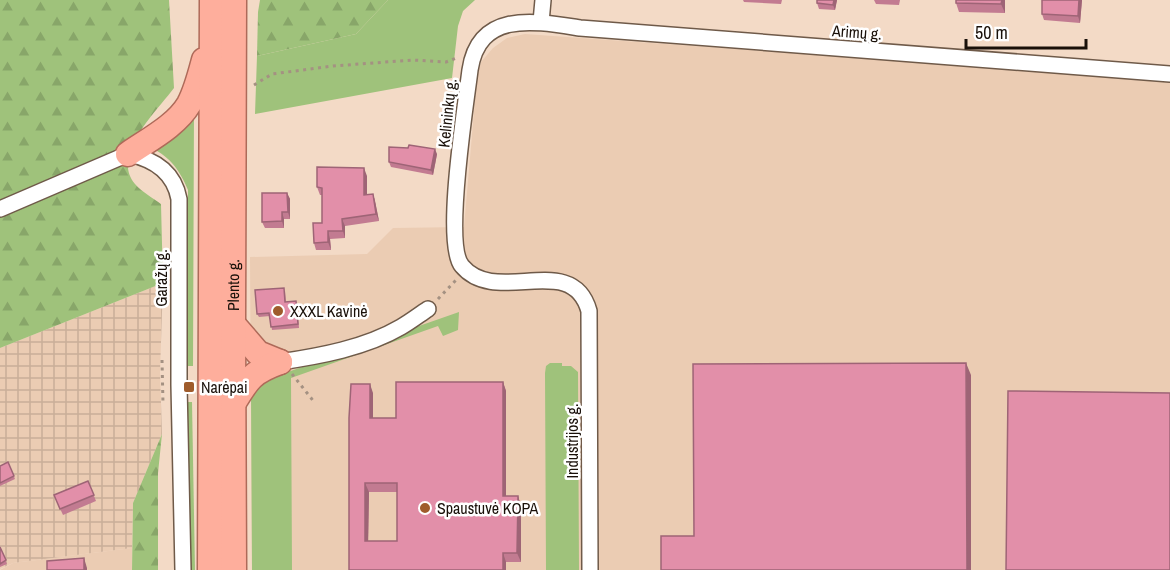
<svg xmlns="http://www.w3.org/2000/svg" width="1170" height="570" viewBox="0 0 1170 570" font-family="'Archivo Narrow',sans-serif">
  <defs>
    <pattern id="industrial-grid" width="8" height="8" patternUnits="userSpaceOnUse" patternTransform="scale(1.5)"><rect width="8" height="8" fill="#ebccb3"/><path d="M0 4h8M4 0v8" fill="none" stroke="#c9ae99"/></pattern>
    <pattern id="forest-firs" width="22" height="20" patternUnits="userSpaceOnUse" patternTransform="scale(1.5)"><rect width="22" height="20" fill="#9fc27b"/><path d="M5 1l3.5 6h-7zM16 11l3.5 6h-7z" fill="#88a669"/></pattern>
  </defs>
  <rect width="100%" height="100%" fill="#f3dac6"/>
  <g fill="#ebccb3">
    <path d="M525 34 1170 80V570H252L250 257 367 254 393 228 464 227 477 77 481 62 493 48 507 38Z"/>
    <path d="M132 548V570H0L13 563Z"/>
  </g>
  <path fill="url(#industrial-grid)" d="M163 283 160 372 162 434 133 503 132 548 13 563 0 569V348Z"/>
  <g fill="#9fc27b">
    <path d="M388 0H475L463 11 458 26 452 78 255 114 257 56 356 34Z"/>
    <path d="M194 109 193 366H188V190C180 171 171 157 151 148Z"/>
    <path d="M459 312 458 330 443 336 438 326 291 378 292 570H252L251 394 265 380Z"/>
    <path d="M550 363H562V366H571L578 372 579 570H546L545 373 546 366Z"/>
    <path d="M187 402H192L195 570H188Z"/>
  </g>
  <g fill="url(#forest-firs)">
    <path d="M0 0H169L174 88C157 111 110 155 135 184 142 192 153 198 161 204L163 283 0 348Z"/>
    <path d="M260 0H388L356 34 257 56 258 12Z"/>
    <path d="M162 434 158 473V570H132L133 503Z"/>
  </g>
  <g fill="none" stroke-linecap="round" stroke-linejoin="round">
    <g stroke="#6f5a49" stroke-width="18">
      <g id="minor">
        <path d="M541 22 543 0"/>
        <path d="M0 209 128 154C154 159 174 172 179 199V385L183 570"/>
        <path d="M280 362C320 356 365 348 401 327 410 322 419 315 428 309"/>
        <path d="M590 570 589 311C572 250 496 307 462 266 443 244 466 104 470 70 479 10 535 21 580 28L1170 74"/>
      </g>
    </g>
    <g stroke="#ae6a59" stroke-width="27">
      <g id="trunk">
        <path d="M128 154C148 140 176 126 189 104 196 91 200 75 204 60"/>
        <path d="M233 324 258 353 280 362"/>
        <path d="M233 404C248 379 252 372 280 362"/>
        <path d="M210 570 212 0"/>
        <path id="s1" d="M234 570 233 324 234 0"/>
      </g>
    </g>
    <g stroke="#a49182" stroke-width="3" stroke-dasharray="3 4.5" stroke-linecap="butt">
      <path d="M254 85 272 74 333 66 413 60 446 62 459 57"/>
      <path d="M438 299 456 280"/>
      <path d="M162 360 163 404"/>
      <path d="M292 374 315 403"/>
    </g>
    <use href="#minor" stroke="#fff" stroke-width="15"/>
    <use href="#trunk" stroke="#feae9c" stroke-width="24"/>
  </g>
  <g fill="#c27b91" fill-rule="evenodd">
    <path d="M743 0H782L781 4 744 2Z"/>
    <path d="M817 0H837L835 10 819 9 817 3Z"/>
    <path d="M874 0H900L899 5 876 4Z"/>
    <path d="M956 0H1005V13L959 12 956 3Z"/>
    <path d="M1082 0 1080 23 1044 20 1042 14Z"/>
    <path d="M437 154 433 175 391 167 389 162Z"/>
    <path d="M367 176V195L373 194 375 201 379 221 345 226V238L330 239 331 250H316L314 243 322 223V195H320L317 187Z"/>
    <path d="M287 193 290 199V219H284V228H265L262 222Z"/>
    <path d="M285 291 286 302 296 301 297 305 299 328 272 330 270 316 259 317 257 314Z"/>
    <path d="M503 382 506 391V496H518L521 506V562H506V570H349L373 393V418H396ZM369 492H397V541H368Z"/>
    <path d="M8 462 15 479 0 486V466Z"/>
    <path d="M88 481 96 501 63 515 54 495Z"/>
    <path d="M0 547 7 564 0 567Z"/>
  </g>
  <g fill="#9e6476">
    <path d="M834 0H837L835 10 833 5Z"/>
    <path d="M1002 0H1005V13L1001 4Z"/>
    <path d="M1079 0H1082L1080 23 1078 16Z"/>
    <path d="M435 149 437 154 433 175 431 170Z"/>
    <path d="M364 168 367 176V203L364 195Z"/>
    <path d="M287 193 290 199V219L288 212Z"/>
    <path d="M373 194 375 201 379 221 376 214Z"/>
    <path d="M282 212 284 219V228L282 221Z"/>
    <path d="M342 219 345 226V238L343 231Z"/>
    <path d="M328 231 330 239 331 250 328 242Z"/>
    <path d="M966 363 971 375V570H967Z"/>
    <path d="M503 382 506 391V505L503 496Z"/>
    <path d="M370 384 373 393V427L370 418Z"/>
    <path d="M365 483 369 492 368 550 365 541Z"/>
    <path d="M518 496 521 506V562L517 553Z"/>
    <path d="M503 553 506 562V570H503Z"/>
    <path d="M84 558 87 568V570H84Z"/>
  </g>
  <g fill="#e28fa9" stroke="#9e6476" stroke-width="1.5" fill-rule="evenodd">
    <path d="M817 0H834L833 5 817 3Z"/>
    <path d="M956 0H1002L1001 4 956 3Z"/>
    <path d="M1042 0H1079L1078 16 1042 14Z"/>
    <path d="M409 145 435 149 431 170 389 162V147L408 148Z"/>
    <path d="M317 167 364 168V195L373 194 376 214 342 219 343 231H328V242L314 243 313 223H322V188L317 187Z"/>
    <path d="M262 193H287L288 212H282V221L262 222Z"/>
    <path d="M284 288 285 302 296 301 298 324 271 327 269 313 257 314 255 290Z"/>
    <path d="M966 363 967 570H661V536H694L693 364Z"/>
    <path d="M396 382H503V496H518L517 553H503V570H349V418L351 384H370V418H396ZM365 483H397V541H365Z"/>
    <path d="M1008 391 1170 393V570H1006Z"/>
    <path d="M8 462 14 476 0 483V466Z"/>
    <path d="M88 481 94 495 60 509 54 495Z"/>
    <path d="M0 547 6 560 0 564Z"/>
    <path d="M84 558V570H47V561Z"/>
  </g>
  <g fill="#9f5c2c" stroke="#fff" stroke-width="2">
    <circle cx="278" cy="311" r="6"/>
    <rect x="183" y="381" width="12" height="12" rx="3"/>
    <circle cx="425" cy="508" r="6"/>
  </g>
  <g text-anchor="middle" stroke-width="5" stroke-linejoin="round" paint-order="stroke">
    <g font-size="16" fill="#191009" stroke="#fff">
      <text transform="translate(857 32) rotate(4)" y="6">Arimų g.</text>
      <text transform="translate(447 113) rotate(-84)" y="6">Kelininkų g.</text>
      <text transform="translate(161 278) rotate(-90)" y="6">Garažų g.</text>
      <text dy="6" stroke="none"><textPath href="#s1" startOffset="285">Plento g.</textPath></text>
      <text transform="translate(572 441) rotate(-90)" y="6">Industrijos g.</text>
    </g>
    <g font-size="16" fill="#191009" stroke="#fff" text-anchor="start">
      <text x="290" y="317">XXXL Kavinė</text>
      <text x="201" y="393">Narėpai</text>
      <text x="437" y="514">Spaustuvė KOPA</text>
    </g>
  </g>
  <path d="M966 39v9h120v-9" fill="none" stroke="#191009" stroke-width="3"/>
  <text x="975" y="39" font-size="18" fill="#191009" stroke="#ffffff" stroke-width="4.5" paint-order="stroke">50 m</text>
</svg>
